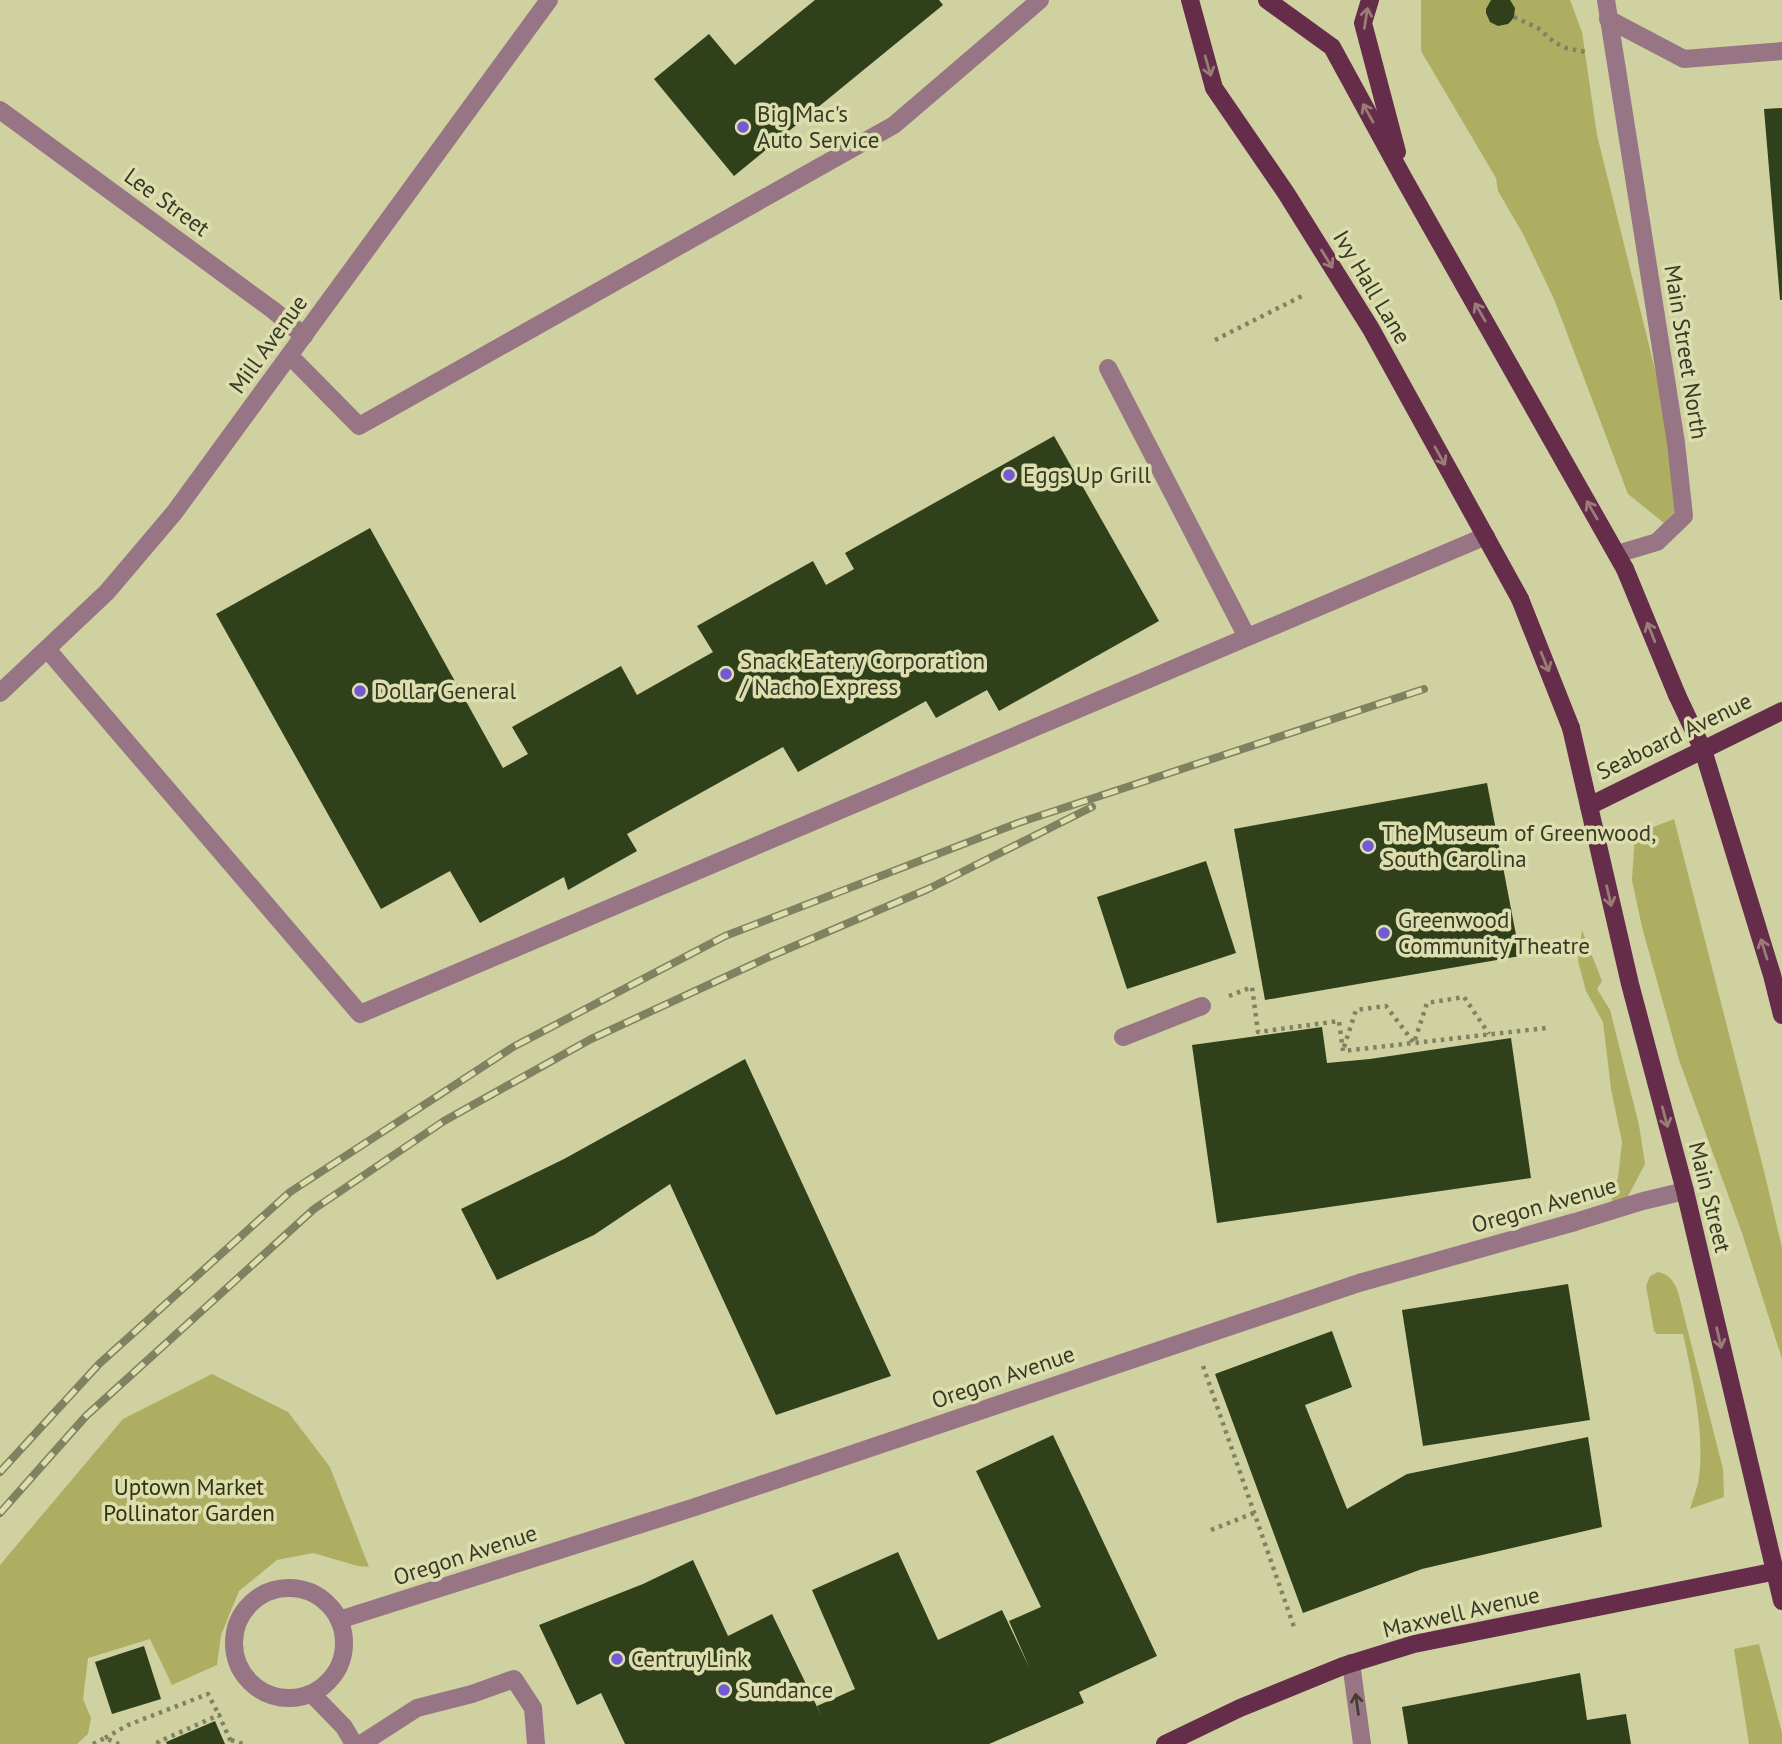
<svg xmlns="http://www.w3.org/2000/svg" width="1782" height="1744" viewBox="0 0 1782 1744" font-family="'PT Sans',sans-serif">
  <rect width="100%" height="100%" fill="#cfd1a1"/>
  <g fill="#adae61">
    <path d="M1421 0H1570L1582 32 1597 135 1687 499 1664 523 1628 494 1554 299 1523 234 1498 191 1496 178 1421 51Z"/>
    <path d="M1674 819 1766 1179 1782 1248V1359L1742 1233 1679 1060 1642 927 1632 880 1635 834Z"/>
    <path d="M1582 930 1602 981 1597 989 1610 1010 1639 1125 1645 1164 1625 1202H1612V1190L1618 1178 1622 1142 1611 1089 1603 1022 1586 991 1578 961Z"/>
    <path d="M1658 1272C1670 1275 1674 1281 1678 1292L1723 1469 1724 1497 1690 1509C1693 1498 1698 1487 1699 1477 1705 1434 1692 1375 1683 1334H1657L1654 1331 1646 1286 1650 1276Z"/>
    <path d="M212 1374 288 1412 330 1467 369 1567 358 1566 313 1553 277 1560 239 1591 221 1635 217 1665 172 1685 150 1639 88 1658 83 1699 91 1718 88 1734 77 1744H0V1565L123 1419Z"/>
    <path d="M1759 1644 1782 1733V1744H1749L1734 1649Z"/>
  </g>
  <g fill="#2f401a">
    <path d="M815 0H939L943 5 734 176 654 79 709 34 735 65Z"/>
    <path d="M1491 0H1510L1515 8 1514 17 1511 21 1508 24 1498 26 1490 22 1486 13V9Z"/>
    <path d="M1782 108V300H1780L1764 109Z"/>
    <path d="M1054 436 1159 621 999 711 987 690 936 718 926 701 798 772 783 747 627 834 637 851 568 890 564 877 480 923 450 871 381 909 216 614 370 528 503 768 528 754 512 727 621 666 637 695 713 652 697 626 813 561 826 585 854 569 845 553Z"/>
    <path d="M1487 783 1520 956 1265 1000 1234 829Z"/>
    <path d="M1206 861 1236 953 1127 989 1097 897Z"/>
    <path d="M1322 1027 1327 1063 1370 1059 1511 1038 1531 1178 1217 1223 1192 1045Z"/>
    <path d="M745 1059 891 1376 776 1415 670 1184 594 1235 497 1280 461 1209 564 1159Z"/>
    <path d="M1568 1284 1590 1420 1423 1446 1402 1310Z"/>
    <path d="M1332 1331 1352 1387 1305 1405 1347 1509 1407 1474 1588 1437 1602 1527 1422 1569 1303 1613 1215 1374Z"/>
    <path d="M1053 1435 1157 1656 1079 1692 1084 1703 989 1744H625L601 1693 577 1705 539 1625 643 1584 693 1560 728 1636 772 1614 823 1719 817 1706 855 1689 812 1590 898 1552 938 1640 1002 1610 1030 1669 1009 1621 1041 1607 976 1471Z"/>
    <path d="M144 1646 161 1699 112 1714 95 1662Z"/>
    <path d="M1580 1673 1587 1720 1626 1714 1631 1744H1408L1402 1707Z"/>
    <path d="M215 1721 225 1744H167L166 1742Z"/>
  </g>
  <g fill="none" stroke-linecap="round" stroke-linejoin="round">
    <g stroke="#818261" stroke-width="4.5" stroke-dasharray="3.5 5" stroke-linecap="butt">
      <path d="M1514 17 1538 28 1554 42 1566 48 1586 52"/>
      <path d="M1215 340 1302 296"/>
      <path d="M1229 996 1252 987 1258 1032 1339 1021 1343 1051 1546 1028"/>
      <path d="M1344 1047 1356 1010 1386 1006 1414 1043 1427 1003 1464 997 1489 1034"/>
      <path d="M1203 1366 1295 1630"/>
      <path d="M1211 1530 1254 1513"/>
      <path d="M105 1738 128 1725 208 1694 219 1715"/>
      <path d="M231 1740 243 1744"/>
      <path d="M93 1744 105 1738 119 1744"/>
      <path d="M159 1744 158 1742 219 1715 232 1744"/>
    </g>
    <g stroke="#977585" stroke-width="18">
      <path d="M1606 0 1676 443 1684 516 1657 542 1617 554"/>
      <path d="M1608 19 1684 59 1782 51"/>
      <path d="M0 110 273 310 304 336"/>
      <path d="M290 356 359 426 894 125 1040 0"/>
      <path d="M1108 368 1247 637"/>
      <path d="M47 649 360 1014 1486 536"/>
      <path d="M0 693 107 592 174 513 549 0"/>
      <path d="M1123 1037 1202 1006"/>
      <circle cx="289" cy="1643" r="55"/>
      <path d="M339 1620 695 1507 1359 1283 1575 1222 1643 1201 1685 1191"/>
      <path d="M1351 1663 1362 1744"/>
      <path d="M312 1694 344 1727 354 1744"/>
      <path d="M361 1744 417 1708 472 1694 514 1679 533 1708 536 1744"/>
    </g>
    <g stroke="#652d4a" stroke-width="18">
      <path d="M1190 0 1214 88 1286 193 1371 329 1520 599"/>
      <path d="M1267 0 1332 47 1404 179 1625 569"/>
      <path d="M1370 0 1363 23 1397 152"/>
      <path d="M1677 695 1703 750 1772 975 1782 1015"/>
      <path d="M1571 728 1630 984 1685 1191 1782 1601"/>
      <path d="M1589 806 1782 711"/>
      <path d="M1165 1744 1240 1708 1343 1666 1414 1644 1782 1570"/>
    </g>
    <g stroke="#808160" stroke-width="8">
      <g id="rail">
        <path d="M0 1472 99 1364 290 1192 513 1047 725 936 1018 823 1424 689"/>
        <path d="M0 1513 86 1416 314 1209 444 1121 591 1039 771 956 928 889 1092 807"/>
      </g>
    </g>
    <use href="#rail" stroke="#dcdeae" stroke-width="5" stroke-dasharray="16" stroke-linecap="butt"/>
    <g stroke="#652d4a" stroke-width="18">
      <path d="M1625 569 1677 695"/>
      <path d="M1520 599 1571 728"/>
    </g>
  </g>
  <defs><path id="oneway-shaft" d="M-6 0H5M1.5-3L5.5 0L1.5 3" fill="none" stroke-width="1.6" stroke-linecap="round" stroke-linejoin="round" transform="scale(1.75)"/></defs>
  <g stroke="#9b7d77">
    <use href="#oneway-shaft" transform="translate(1366 18) rotate(-81)"/>
    <use href="#oneway-shaft" transform="translate(1208 66) rotate(74)"/>
    <use href="#oneway-shaft" transform="translate(1368 113) rotate(-119)"/>
    <use href="#oneway-shaft" transform="translate(1327 259) rotate(58)"/>
    <use href="#oneway-shaft" transform="translate(1480 312) rotate(-120)"/>
    <use href="#oneway-shaft" transform="translate(1440 456) rotate(61)"/>
    <use href="#oneway-shaft" transform="translate(1592 510) rotate(-120)"/>
    <use href="#oneway-shaft" transform="translate(1651 632) rotate(-112)"/>
    <use href="#oneway-shaft" transform="translate(1545 662) rotate(68)"/>
    <use href="#oneway-shaft" transform="translate(1609 896) rotate(77)"/>
    <use href="#oneway-shaft" transform="translate(1764 949) rotate(-107)"/>
    <use href="#oneway-shaft" transform="translate(1665 1117) rotate(75)"/>
    <use href="#oneway-shaft" transform="translate(1719 1338) rotate(77)"/>
  </g>
  <use stroke="#423f30" href="#oneway-shaft" transform="translate(1357 1704) rotate(-98)"/>
  <g fill="#7459d4" stroke="#dcdeae" stroke-width="2.5">
    <circle cx="743" cy="127" r="7"/>
    <circle cx="1009" cy="475" r="7"/>
    <circle cx="726" cy="674" r="7"/>
    <circle cx="360" cy="691" r="7"/>
    <circle cx="1368" cy="846" r="7"/>
    <circle cx="1384" cy="933" r="7"/>
    <circle cx="617" cy="1659" r="7"/>
    <circle cx="724" cy="1690" r="7"/>
  </g>
  <g text-anchor="middle" stroke-width="7" stroke-linejoin="round" paint-order="stroke">
    <g font-size="23" fill="#383926" stroke="#dcdeae" text-anchor="start">
      <text x="757" y="122">Big Mac's<tspan x="757" dy="26">Auto Service</tspan></text>
      <text x="1023" y="483">Eggs Up Grill</text>
      <text x="740" y="669">Snack Eatery Corporation<tspan x="740" dy="26">/ Nacho Express</tspan></text>
      <text x="374" y="699">Dollar General</text>
      <text x="1382" y="841">The Museum of Greenwood,<tspan x="1382" dy="26">South Carolina</tspan></text>
      <text x="1398" y="928">Greenwood<tspan x="1398" dy="26">Community Theatre</tspan></text>
      <text x="631" y="1667">CentruyLink</text>
      <text x="738" y="1698">Sundance</text>
    </g>
    <g font-size="23" fill="#383926" stroke="#dcdeae">
      <text transform="translate(167 202) rotate(36)" y="8">Lee Street</text>
      <text transform="translate(1372 287) rotate(59)" y="8">Ivy Hall Lane</text>
      <text transform="translate(268 344) rotate(-54)" y="8">Mill Avenue</text>
      <text transform="translate(1686 352) rotate(81)" y="8">Main Street North</text>
      <text transform="translate(1674 736) rotate(-26)" y="8">Seaboard Avenue</text>
      <text transform="translate(1710 1197) rotate(76)" y="8">Main Street</text>
      <text transform="translate(1544 1205) rotate(-16)" y="8">Oregon Avenue</text>
      <text transform="translate(1003 1377) rotate(-19)" y="8">Oregon Avenue</text>
      <text transform="translate(465 1555) rotate(-18)" y="8">Oregon Avenue</text>
      <text transform="translate(1461 1612) rotate(-13)" y="8">Maxwell Avenue</text>
    </g>
    <g font-size="23" fill="#32320e" stroke="#dcdeae">
      <text x="189" y="1495">Uptown Market<tspan x="189" dy="26">Pollinator Garden</tspan></text>
    </g>
  </g>
</svg>
